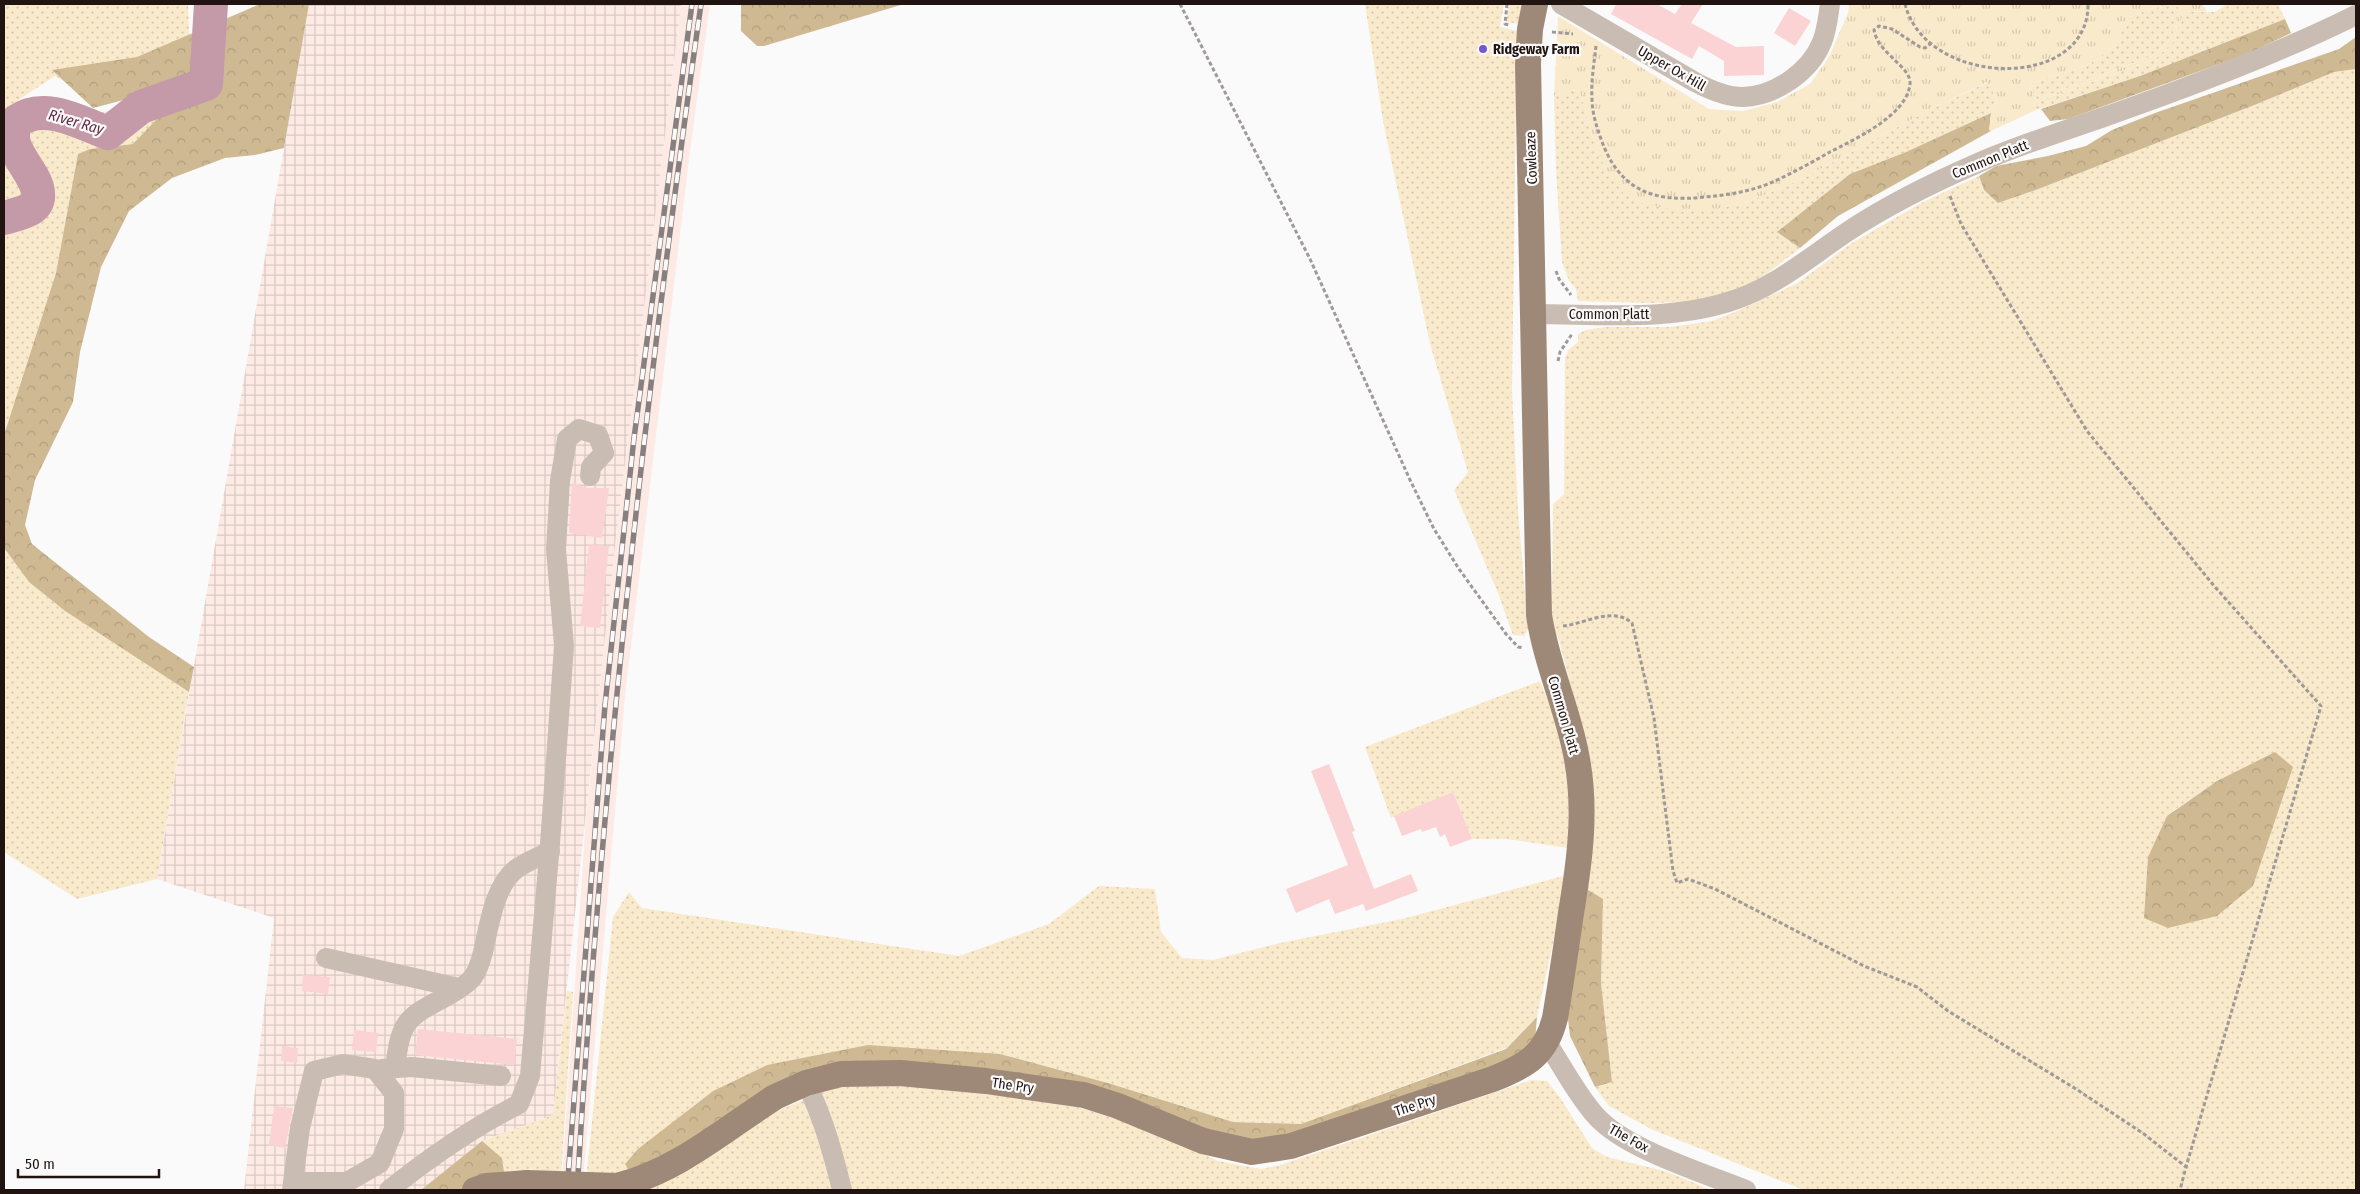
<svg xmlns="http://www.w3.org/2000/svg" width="2360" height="1194" viewBox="0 0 2360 1194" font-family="'Fira Sans Condensed',sans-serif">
  <defs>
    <pattern id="industrial-grid" width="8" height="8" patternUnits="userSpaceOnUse" patternTransform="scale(1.25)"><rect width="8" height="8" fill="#fdeae4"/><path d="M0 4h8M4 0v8" fill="none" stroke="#d9c8c3"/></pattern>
    <pattern id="grass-dots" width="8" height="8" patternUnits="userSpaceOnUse" patternTransform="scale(1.25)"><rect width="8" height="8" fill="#faeacc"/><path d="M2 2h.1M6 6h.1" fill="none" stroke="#d6c8ae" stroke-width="1.8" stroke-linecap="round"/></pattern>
    <pattern id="forest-crowns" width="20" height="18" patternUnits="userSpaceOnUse" patternTransform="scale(1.25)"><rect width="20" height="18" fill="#ceb993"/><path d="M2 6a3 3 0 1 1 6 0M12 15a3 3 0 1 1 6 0" fill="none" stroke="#b19e7e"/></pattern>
    <pattern id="park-tufts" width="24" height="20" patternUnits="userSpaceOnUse" patternTransform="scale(1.25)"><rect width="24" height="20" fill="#faeacc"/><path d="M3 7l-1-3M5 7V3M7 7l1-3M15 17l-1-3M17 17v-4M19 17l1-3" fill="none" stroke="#d6c8ae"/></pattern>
  </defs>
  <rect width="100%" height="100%" fill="#fafafa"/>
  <path fill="#fdeae4" d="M681 4H710L689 159 625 696 583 1180 562 1178 586 816 616 537Z"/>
  <path fill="url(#industrial-grid)" d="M309 4H681L616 537 553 1115 482 1141 421 1190H244L274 918 157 879Z"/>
  <g fill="url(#grass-dots)" fill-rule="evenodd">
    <path d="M4 4H188L190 55 90 97 55 76 9 106 4 117Z"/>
    <path d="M1365 4H1504L1500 27 1517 31 1512 391 1518 511 1528 629 1524 636 1513 635 1498 593 1454 490 1468 472 1430 344 1383 121Z"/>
    <path d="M1509 4H1525L1521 24 1506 22Z"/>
    <path d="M2174 4 2178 7C2179 29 2169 44 2152 56L2035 100 2030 84 2079 68 2099 59 2118 42 2125 21 2129 17 2150 9Z"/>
    <path d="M2227 4H2278L2285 19 2140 76 2036 110 2034 103 2155 59 2173 42 2184 11 2215 12Z"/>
    <path d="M2356 69V1186L2353 1190H1804L1651 1129 1609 1106 1595 1087 1612 1082 1601 983 1603 899 1585 888 1592 854 1595 815 1584 737 1558 636 1552 633 1553 504 1564 494 1565 359 1568 350 1578 342V334L1586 330 1606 327H1670L1712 321 1735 312 1796 284 1852 243 1923 202 1979 176 1984 190 1998 203 2041 188 2257 104 2334 72ZM2275 752 2167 815 2217 781Z"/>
    <path d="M193 81 133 144 90 149 78 154 56 273 4 435V224L31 223 47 201 27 168 6 151 11 122 29 101 64 99 95 114 121 108 142 85Z"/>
    <path d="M1988 82 1997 100 1991 113 1906 152 1850 174 1777 232 1800 248 1755 283 1721 295 1696 301 1653 303 1578 301 1576 289 1569 281 1562 262 1556 170 1554 96 1574 90 1580 92 1595 146 1607 171 1737 206 1800 180 1929 110Z"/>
    <path d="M4 151 24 196 4 204Z"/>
    <path d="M4 548 29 582 65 611 189 692 157 879 77 899 4 852Z"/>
    <path d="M1540 681 1554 716 1569 781 1568 848 1507 839H1472L1453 792 1391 818 1365 747Z"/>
    <path d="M1563 876 1560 910 1537 1017 1506 1048 1301 1124 1233 1122 1108 1083 1000 1054 767 1065 713 1091 688 1110 630 1172 586 1180 613 917 629 892 642 908 959 956 1049 924 1099 886 1155 889 1161 932 1182 958 1213 960 1280 943 1402 919Z"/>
    <path d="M567 991 573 992 561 1178 529 1169 528 1174 504 1172 502 1158 482 1141 553 1115Z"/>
    <path d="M1531 1080 1547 1081 1561 1099 1592 1148 1607 1157 1668 1172 1711 1190H633L774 1112 835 1087 904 1083 1076 1106 1158 1133 1218 1161 1261 1169 1280 1165 1355 1140Z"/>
  </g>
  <g fill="url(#forest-crowns)">
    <path d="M260 4H309L284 148 255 155 225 158 172 178 129 211 101 267 80 352 73 402 35 480 25 525 32 544 149 637 194 667 189 692 65 611 29 582 4 548V435L56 273 78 154 90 149 133 144 192 82 93 108 52 70 137 57Z"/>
    <path d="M741 4H904L764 46H757L741 31Z"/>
    <path d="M2285 19 2291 33 2247 54 2068 119 2050 121 2041 109 2140 76Z"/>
    <path d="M2356 37V69L2334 72 2257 104 2041 188 1998 203 1984 190 1979 176 1996 166 2048 156 2086 146 2112 130 2155 113 2339 49Z"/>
    <path d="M1991 113 1989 132 1838 216 1800 248 1777 232 1850 174 1906 152Z"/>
    <path d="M2275 752 2293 767 2253 886 2217 916 2168 928 2144 918 2148 857 2167 816 2217 781Z"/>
    <path d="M1585 888 1603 899 1601 983 1612 1082 1595 1087 1570 1036 1565 994Z"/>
    <path d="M1537 1017 1535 1040 1514 1059 1268 1143 1230 1142 1115 1098 878 1064 703 1134 630 1172 625 1164 638 1149 713 1091 767 1065 868 1045 1000 1054 1108 1083 1233 1122 1301 1124 1506 1049Z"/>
    <path d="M482 1141 502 1158 504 1172 462 1190H421Z"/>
  </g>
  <path fill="url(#park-tufts)" fill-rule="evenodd" d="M1849 4H2202L2207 11H2184L2173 42 2155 59 2034 103 2036 110 1989 132 1991 113 1997 100 1987 82 1929 110 1800 180 1737 206 1684 212 1642 203 1624 194 1607 171 1595 146 1580 92 1574 90 1554 96 1558 16 1709 109 1743 111 1777 102 1810 84 1829 57 1848 13ZM2173 4 2178 7C2179 29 2169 44 2152 56L2035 100 2030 84 2079 68 2099 59 2118 42 2125 21 2129 17 2150 9Z"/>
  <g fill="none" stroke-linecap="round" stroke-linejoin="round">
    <path stroke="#c499a8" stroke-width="34" d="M4 218C15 214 36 212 38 198 41 172 0 150 17 121 44 101 81 123 108 133L141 107 206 84 211 4"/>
  </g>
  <g fill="#fbd3d4">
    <path d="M1616 4H1657L1675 14 1682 4H1703L1691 23 1736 47 1764 46V75L1724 76V61L1699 46 1692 59 1611 14Z"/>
    <path d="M1789 8 1811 21 1795 46 1774 33Z"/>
    <path d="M572 483 588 488H609L602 538 569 533Z"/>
    <path d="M589 544 609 546 600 628 580 626Z"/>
    <path d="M1329 764 1355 831 1352 832 1374 889 1411 874 1418 891 1366 911 1363 904 1335 914 1329 899 1296 913 1286 889 1348 865 1311 771Z"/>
    <path d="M1453 792 1472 839 1450 847 1445 834 1440 837 1436 827 1422 832 1421 829 1402 836 1394 816Z"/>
    <path d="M303 975 330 977 328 994 302 991Z"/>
    <path d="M418 1029 517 1039 514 1065 415 1055Z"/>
    <path d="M354 1030 378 1033 376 1052 352 1050Z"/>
    <path d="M282 1046 298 1048 297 1063 281 1061Z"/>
    <path d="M274 1106 293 1108 285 1148 269 1145Z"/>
  </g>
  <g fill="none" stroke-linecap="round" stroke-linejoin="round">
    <g stroke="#9f9998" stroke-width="3" stroke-dasharray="4 2.5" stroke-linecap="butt">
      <path d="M1180 4 1310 259 1411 482 1434 529 1459 569 1506 634 1518 647 1524 648"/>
      <path d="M1507 4 1505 24 1509 25"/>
      <path d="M1905 4C1926 88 2089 92 2088 4"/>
      <path d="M1552 32 1573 34"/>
      <path d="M1596 46C1594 63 1591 81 1592 98 1592 112 1596 125 1601 139 1619 190 1653 203 1705 197 1727 195 1747 192 1768 184 1789 175 1809 164 1828 153 1853 140 1907 116 1910 84 1912 67 1878 54 1874 30L1879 26 1892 29 1920 47 1925 48 1930 44"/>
      <path d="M1950 196 1961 224 2087 431 2215 587 2321 706 2186 1167"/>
      <path d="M1556 271 1559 279 1571 295"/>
      <path d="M1558 361 1560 352 1572 334"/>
      <path d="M1563 626C1584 624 1613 606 1632 623L1654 718 1673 871 1677 883 1688 879 1715 889 1864 966 1917 987 1948 1011 2076 1089 2144 1134 2186 1167 2180 1190"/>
    </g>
    <g stroke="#c9bdb3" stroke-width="20">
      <path d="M1561 4 1695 82C1710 90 1726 97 1743 97 1775 96 1810 72 1822 42 1827 30 1828 17 1830 4"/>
      <path d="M1534 314C1601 314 1673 322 1737 299 1779 284 1811 256 1847 232 1889 204 1932 183 1978 163 2019 145 2061 132 2104 117 2189 87 2275 55 2356 15"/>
      <path d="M326 958 459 988"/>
      <path d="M1547 1043C1563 1067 1577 1095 1596 1116 1625 1149 1704 1173 1746 1190"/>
      <path d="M395 1068C401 1019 406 1018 449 995 456 991 468 984 473 977 480 967 484 949 486 938 491 915 497 884 516 869 526 862 539 857 550 851"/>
      <path d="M382 1069 412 1067 501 1076"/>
      <path d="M806 1083C823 1117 833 1153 842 1190"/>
      <path d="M292 1190 293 1182 300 1128 314 1071 343 1064 375 1069 394 1093V1129L380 1163 347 1182H293"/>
      <path d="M389 1190C430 1157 472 1128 519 1104L530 1076 550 844 564 646 556 549 560 481 567 439 579 429 598 435 604 453 591 467 590 476"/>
    </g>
    <g stroke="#9e8877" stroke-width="26">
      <path d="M617 1186C676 1172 725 1129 775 1097L806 1083 841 1074 900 1073 986 1081 1084 1095 1118 1106 1203 1141 1252 1152 1291 1146 1493 1079C1526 1066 1546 1055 1555 1018 1561 983 1566 948 1571 913 1580 859 1587 808 1576 754 1567 707 1546 663 1539 615L1528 64 1530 29 1535 4"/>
      <path d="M475 1190 487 1186 527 1183"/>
    </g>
    <g stroke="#87807e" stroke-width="5.5">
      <g id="rail">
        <path d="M567 1190 605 705 634 438 692 4"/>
        <path d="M577 1190C601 794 645 397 701 4"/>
      </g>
    </g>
    <use href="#rail" stroke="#fafafa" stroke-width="4" stroke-dasharray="11" stroke-linecap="butt"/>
    <path stroke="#9e8877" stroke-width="26" d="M527 1183 617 1186"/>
  </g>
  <circle fill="#7557d1" stroke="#fafafa" stroke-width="2" cx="1483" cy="49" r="5"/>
  <g text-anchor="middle" stroke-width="4.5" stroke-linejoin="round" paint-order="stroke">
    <g font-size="14" font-weight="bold" fill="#211410" stroke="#fafafa" text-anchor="start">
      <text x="1493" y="54">Ridgeway Farm</text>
    </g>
    <g font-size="14" fill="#211410" stroke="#fafafa">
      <text transform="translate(1672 68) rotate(30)" y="5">Upper Ox Hill</text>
      <text transform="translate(1531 158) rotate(-92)" y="5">Cowleaze</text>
      <text transform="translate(1990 159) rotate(-22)" y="5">Common Platt</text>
      <text x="1609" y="319">Common Platt</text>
      <text transform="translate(1564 715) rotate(74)" y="5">Common Platt</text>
      <text transform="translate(1013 1085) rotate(8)" y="5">The Pry</text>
      <text transform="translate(1415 1105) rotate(-18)" y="5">The Pry</text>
      <text transform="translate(1629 1138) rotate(29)" y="5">The Fox</text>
    </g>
    <g font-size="15" font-style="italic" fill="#632b42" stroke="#fafafa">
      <text transform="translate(76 122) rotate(16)" y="5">River Ray</text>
    </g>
  </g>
  <rect width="2360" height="1194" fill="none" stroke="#211410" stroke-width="10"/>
  <path d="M18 1169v8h141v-8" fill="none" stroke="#211410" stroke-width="2.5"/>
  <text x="25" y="1169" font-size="15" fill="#211410" stroke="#fafafa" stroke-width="4" paint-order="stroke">50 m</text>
</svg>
